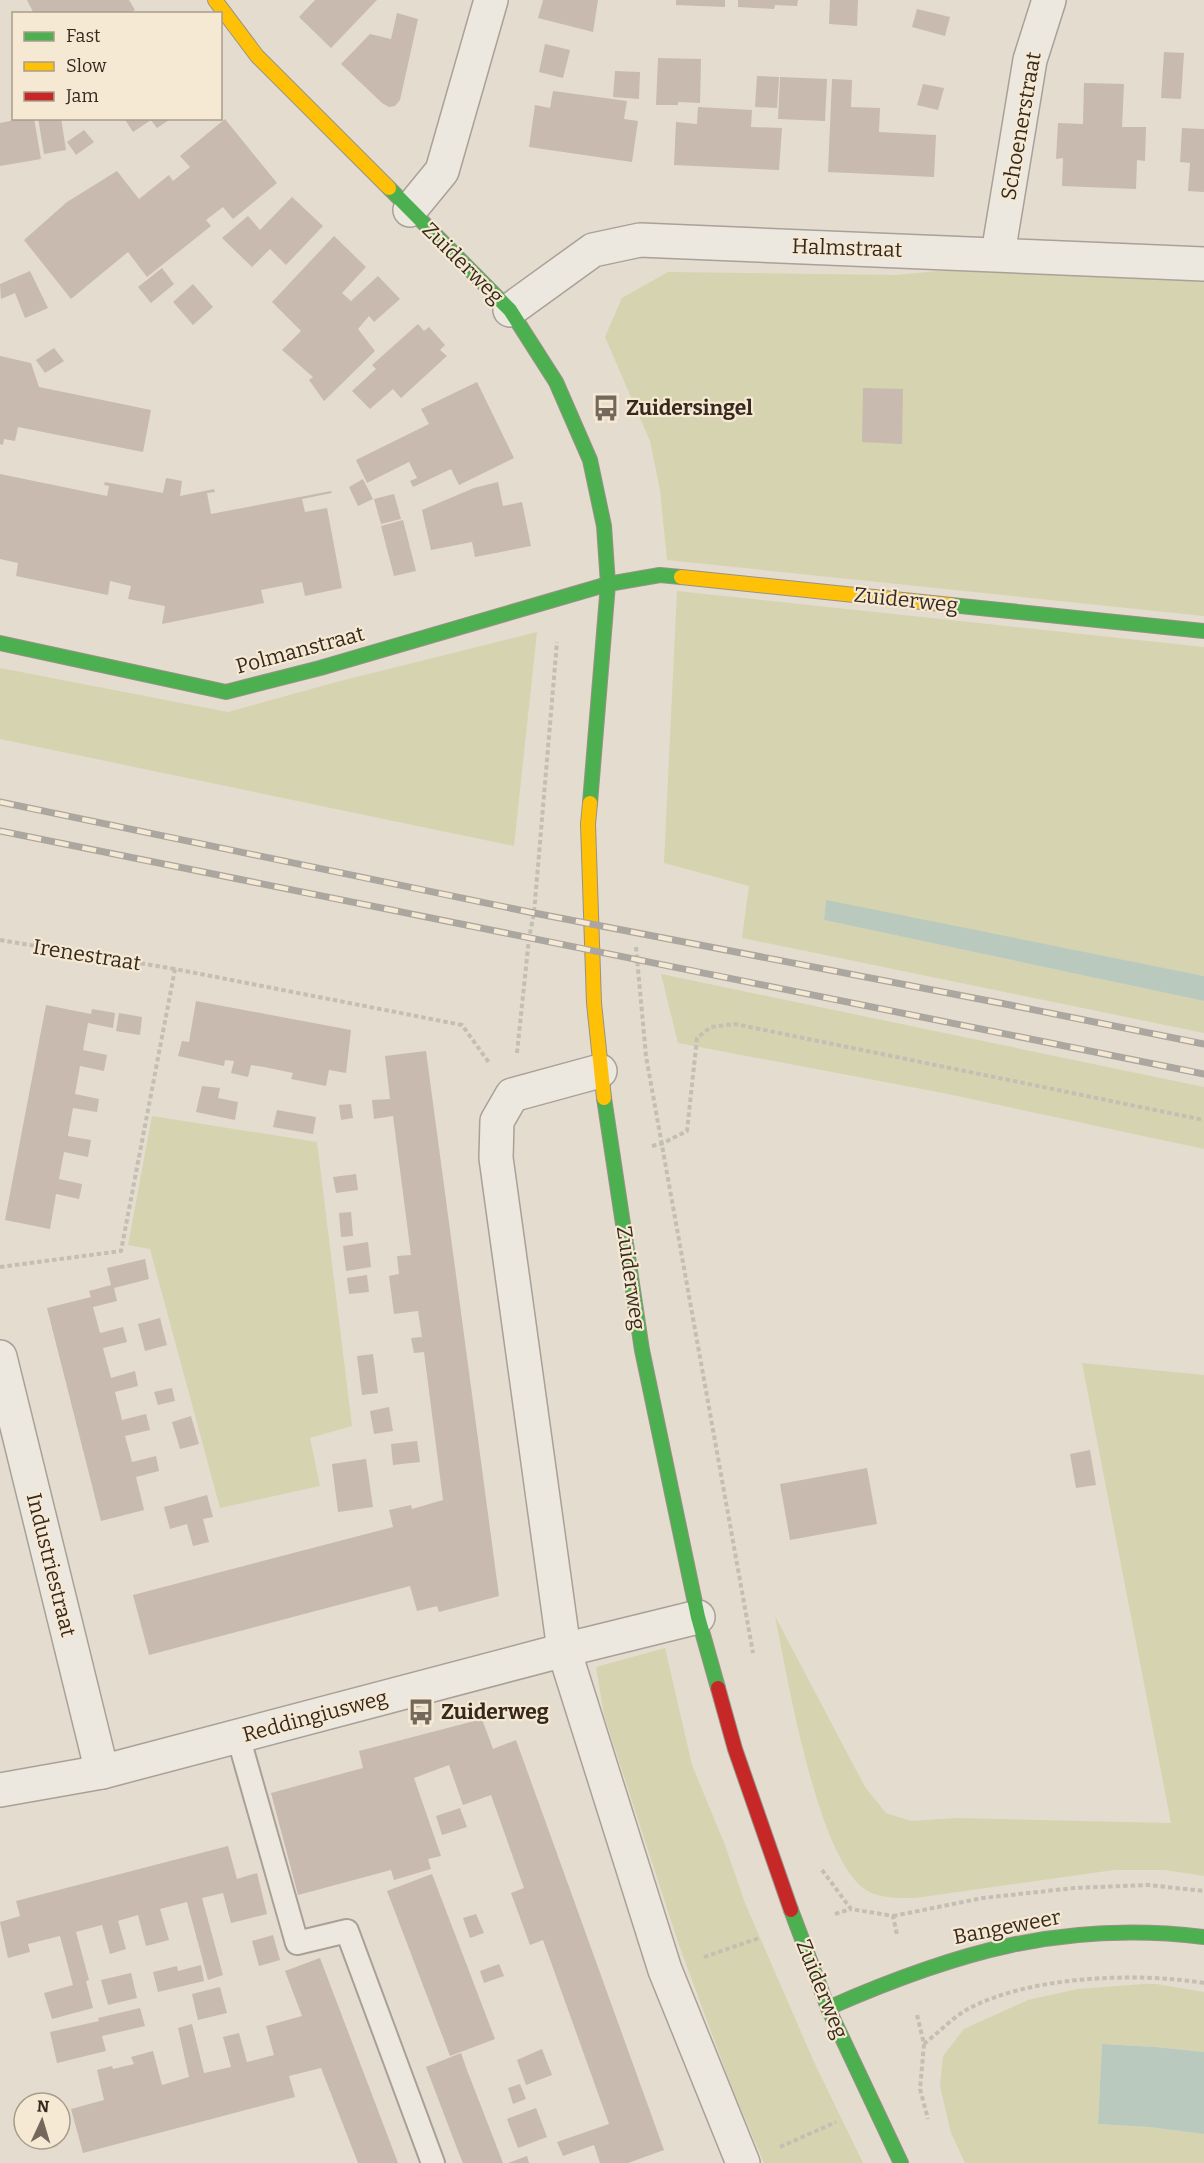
<svg xmlns="http://www.w3.org/2000/svg" width="1204" height="2163" viewBox="0 0 1204 2163" font-family="Bitter,serif">
  <rect width="100%" height="100%" fill="#e4dcce"/>
  <g fill="#d6d3b0">
    <path d="M949 270 1204 280V616L667 560 660 490 650 441 605 337 622 298 668 272 896 275Z"/>
    <path d="M677 591 1204 647V976L826 901 824 920 1204 1001V1033L742 938 749 886 664 863Z"/>
    <path d="M537 632 514 846 0 739V668L228 712 344 680Z"/>
    <path d="M661 974 1204 1087V1149L943 1093 678 1043Z"/>
    <path d="M152 1116 317 1142 352 1426 310 1438 320 1486 220 1508 150 1249 128 1245Z"/>
    <path d="M1082 1363 1204 1375V1876L1165 1870H1114L915 1898C898 1898 881 1899 866 1890 817 1859 787 1674 775 1616L865 1787 886 1813 911 1821 957 1818 1171 1823Z"/>
    <path d="M665 1648 692 1765 725 1845 745 1903 814 2062 863 2163H764L732 2088 679 1945 604 1715 596 1667Z"/>
    <path d="M1144 1984H1156L1204 1992V2052L1156 2047 1102 2044 1098 2124 1149 2127 1204 2134V2163H965L951 2133 940 2086 943 2056 964 2029 1028 2000 1078 1989Z"/>
  </g>
  <g fill="#b9c9be">
    <path d="M826 900 1204 976V1001L824 920Z"/>
    <path d="M1102 2044 1156 2047 1204 2052V2134L1149 2127 1098 2124Z"/>
  </g>
  <g fill="#c8baae">
    <path d="M27 0H129L135 10 128 14H34Z"/>
    <path d="M315 0H377L331 48 299 17Z"/>
    <path d="M543 0H598L593 32 538 18Z"/>
    <path d="M676 0H725V7L676 5Z"/>
    <path d="M738 0H798L797 6 775 5 774 9 738 7Z"/>
    <path d="M830 0H858L857 26 829 24Z"/>
    <path d="M917 9 950 17 945 36 912 27Z"/>
    <path d="M397 13 418 19 400 100 395 106 389 107 382 103 341 64 370 34 391 39Z"/>
    <path d="M545 44 570 50 563 78 539 72Z"/>
    <path d="M1164 52 1184 53 1181 99 1161 98Z"/>
    <path d="M658 58 701 59 700 103 678 102V105H656Z"/>
    <path d="M615 71 640 72 639 99 613 97Z"/>
    <path d="M757 76 779 77 777 108 755 107Z"/>
    <path d="M780 77 827 79 825 121 778 119Z"/>
    <path d="M832 79 852 80 851 107 880 108 879 132 936 135 934 177 828 172Z"/>
    <path d="M1084 83 1124 84 1122 127H1146L1145 161 1137 160 1136 189 1062 186 1063 158 1056 159 1058 123 1083 124Z"/>
    <path d="M923 84 944 88 938 110 917 105Z"/>
    <path d="M553 91 627 101 624 119 638 121 632 162 529 147 535 105 550 108Z"/>
    <path d="M698 107 752 110 751 127 782 128 779 170 674 165 676 122 697 124Z"/>
    <path d="M24 118H34L41 159 0 166V123Z"/>
    <path d="M38 118H61L66 150 44 154Z"/>
    <path d="M124 118H172L157 128 151 120 133 132Z"/>
    <path d="M225 119 277 183 233 219 223 207 206 220 211 226 147 277 128 252 71 299 24 240 67 202 117 171 139 199 169 175 173 181 190 167 180 156Z"/>
    <path d="M1182 128 1204 129V192L1188 191 1190 163 1180 162Z"/>
    <path d="M84 130 94 142 76 155 67 142Z"/>
    <path d="M292 197 323 226 286 265 270 249 252 267 222 238 248 216 260 230Z"/>
    <path d="M334 236 366 267 342 293 351 301 378 276 400 299 374 322 369 316 358 329 375 351 324 401 309 380 313 377 282 350 301 331 272 302Z"/>
    <path d="M162 268 174 284 151 303 138 287Z"/>
    <path d="M30 271 48 308 25 318 15 293 1 299 0 284Z"/>
    <path d="M193 284 213 307 193 325 173 302Z"/>
    <path d="M418 324 424 331 429 327 445 345 440 350 447 356 401 398 393 389 370 409 352 391 376 369 372 365Z"/>
    <path d="M54 348 64 361 45 373 36 360Z"/>
    <path d="M0 356 31 363 39 387 151 410 143 452 18 427 15 441 4 439 3 445 0 444Z"/>
    <path d="M477 382 514 458 459 485 451 469 413 487 410 481 417 478 409 462 367 483 356 460 429 424 421 409Z"/>
    <path d="M863 388 903 389 902 444 862 442Z"/>
    <path d="M0 474 107 496 109 486 104 485 105 482 163 493 166 478 182 481 180 496 214 489 215 492 207 493 211 514 331 491 332 493 302 499 305 512 327 508 342 588 305 596 302 582 261 590 264 603 162 624 165 606 128 599 131 586 110 581 108 595 16 576 18 563 0 559Z"/>
    <path d="M363 479 373 499 358 506 349 487Z"/>
    <path d="M498 482 503 506 522 502 531 546 475 557 472 542 431 550 422 510 474 488Z"/>
    <path d="M394 494 401 519 381 524 374 499Z"/>
    <path d="M403 520 416 571 394 576 381 526Z"/>
    <path d="M196 1001 351 1030 346 1073 329 1070 326 1086 291 1079 293 1073 264 1067 251 1065 248 1077 231 1073 234 1061 225 1060 224 1066 178 1056 182 1041 189 1042Z"/>
    <path d="M46 1005 91 1014 92 1009 115 1013 113 1028 88 1023 83 1050 107 1055 104 1071 80 1066 75 1094 99 1099 97 1112 73 1108 68 1136 91 1140 88 1157 64 1152 59 1179 82 1184 81 1190 79 1199 56 1194 50 1229 5 1220Z"/>
    <path d="M119 1013 142 1017 140 1035 116 1031Z"/>
    <path d="M426 1051 499 1596 439 1612 437 1606 417 1611 410 1586 149 1655 133 1595 393 1527 389 1510 411 1505 412 1509 443 1500 424 1352 414 1353 411 1338 422 1337 418 1311 394 1314 389 1276 399 1274 397 1256 411 1255 393 1116 374 1119 372 1100 390 1099 385 1056Z"/>
    <path d="M202 1086 220 1088 218 1098 238 1102 235 1120 196 1112Z"/>
    <path d="M351 1104 353 1118 341 1120 339 1105Z"/>
    <path d="M277 1110 316 1117 313 1134 273 1127Z"/>
    <path d="M356 1174 358 1190 336 1193 333 1177Z"/>
    <path d="M351 1212 353 1236 341 1237 339 1213Z"/>
    <path d="M368 1242 371 1267 346 1271 343 1246Z"/>
    <path d="M145 1259 149 1279 114 1288 117 1301 93 1307 100 1333 123 1327 127 1342 103 1348 111 1378 135 1371 138 1386 115 1392 122 1420 146 1414 150 1430 125 1436 132 1462 156 1456 159 1471 136 1477 144 1510 101 1521 47 1308 91 1297 89 1291 111 1285 107 1268Z"/>
    <path d="M367 1275 369 1292 349 1294 347 1278Z"/>
    <path d="M160 1318 167 1345 145 1351 138 1324Z"/>
    <path d="M373 1354 378 1393 362 1395 357 1356Z"/>
    <path d="M172 1388 175 1401 158 1405 154 1392Z"/>
    <path d="M389 1407 393 1431 374 1434 370 1411Z"/>
    <path d="M191 1416 199 1444 180 1449 172 1422Z"/>
    <path d="M417 1441 420 1462 393 1465 391 1444Z"/>
    <path d="M1090 1450 1096 1485 1076 1488 1070 1454Z"/>
    <path d="M366 1459 373 1507 338 1512 332 1464Z"/>
    <path d="M867 1468 877 1524 790 1540 780 1484Z"/>
    <path d="M207 1495 213 1517 203 1519 209 1542 193 1546 187 1524 170 1529 164 1507Z"/>
    <path d="M482 1719 493 1749 516 1740 664 2150 628 2163H600L594 2145 563 2156 557 2142 609 2124 543 1940 530 1945 511 1893 524 1888 491 1795 463 1805 449 1765 414 1778 441 1856 428 1859 431 1869 394 1880 391 1870 298 1895 271 1793 363 1768 359 1751Z"/>
    <path d="M460 1808 467 1827 442 1835 436 1816Z"/>
    <path d="M228 1846 237 1879 257 1873 267 1914 231 1923 223 1893 202 1898 223 1975 208 1980 187 1902 160 1909 169 1940 146 1946 138 1915 118 1921 126 1949 110 1954 102 1925 76 1932 89 1980 86 1981 93 2008 52 2019 44 1993 73 1985 60 1936 28 1944 30 1952 8 1958 0 1922 20 1916 16 1901Z"/>
    <path d="M432 1874 495 2039 450 2056 387 1891Z"/>
    <path d="M476 1914 484 1933 470 1938 463 1918Z"/>
    <path d="M273 1935 280 1960 259 1966 252 1941Z"/>
    <path d="M320 1958 398 2163H358L321 2068 289 2076 295 2097 83 2153 71 2109 104 2100 97 2070 112 2066 113 2069 134 2064 131 2057 153 2051 162 2085 189 2077 178 2028 192 2024 204 2073 231 2067 223 2037 239 2033 247 2062 274 2055 266 2026 302 2016 285 1971Z"/>
    <path d="M499 1964 504 1976 484 1983 480 1971Z"/>
    <path d="M201 1965 204 1981 158 1992 153 1972 177 1966 178 1971Z"/>
    <path d="M131 1973 137 1998 108 2005 101 1980Z"/>
    <path d="M220 1987 227 2013 198 2020 192 1994Z"/>
    <path d="M140 2008 145 2026 102 2036 106 2051 57 2063 50 2032 99 2021 98 2018Z"/>
    <path d="M542 2049 552 2075 526 2085 517 2060Z"/>
    <path d="M461 2053 467 2070 503 2163H463L458 2151 426 2067Z"/>
    <path d="M520 2084 526 2099 513 2104 508 2088Z"/>
    <path d="M536 2108 547 2137 518 2148 507 2119Z"/>
    <path d="M527 2156 529 2163H508Z"/>
  </g>
  <g fill="none" stroke-linecap="round" stroke-linejoin="round">
    <g stroke="#a9a197" stroke-width="26">
      <path id="lane" d="M238 1736 297 1943 347 1931 433 2163"/>
    </g>
    <g stroke="#a9a197" stroke-width="36">
      <g id="street">
        <path d="M410 210 442 171 491 0"/>
        <path d="M998 254 1030 60 1049 0"/>
        <path d="M510 310 593 250 640 240 1204 264"/>
        <path d="M600 1071 512 1095 497 1121 496 1158 564 1650 665 1970 743 2163"/>
        <path d="M0 1357 102 1772"/>
        <path d="M0 1790 102 1772 564 1650 698 1617"/>
      </g>
    </g>
    <g stroke="#999186" stroke-width="16">
      <g id="fast">
        <path d="M389 188 510 310 556 382 590 460 604 526 608 584 590 803"/>
        <path d="M951 605 1204 631"/>
        <path d="M0 643 226 692 320 668 608 584 660 575 681 577"/>
        <path d="M604 1098 642 1350 698 1617 718 1688"/>
        <path d="M791 1910 828 2008 901 2163"/>
        <path d="M828 2008C955 1952 1064 1920 1204 1937"/>
      </g>
    </g>
    <g stroke="#999186" stroke-width="16">
      <g id="slow">
        <path d="M215 0 257 56 389 188"/>
        <path d="M681 577 951 605"/>
        <path d="M590 803 588 824 594 1003 604 1098"/>
      </g>
    </g>
    <g stroke="#999186" stroke-width="16">
      <path id="jam" d="M718 1688 735 1749 791 1910"/>
    </g>
    <g stroke="#c5beb5" stroke-width="4" stroke-dasharray="4.5 3" stroke-linecap="butt">
      <path d="M0 940 175 969"/>
      <path d="M636 947 646 1056 753 1653"/>
      <path d="M517 1053 529 938 534 913 557 642"/>
      <path d="M652 1146 661 1144 687 1131 697 1038 711 1027 735 1024 1204 1120"/>
      <path d="M0 1267 121 1251 175 969 462 1025 490 1064"/>
      <path d="M822 1870 851 1909 893 1916 897 1935"/>
      <path d="M835 1914 851 1909"/>
      <path d="M893 1916 983 1898 1074 1888 1148 1885 1204 1891"/>
      <path d="M704 1957 759 1938"/>
      <path d="M917 2015 924 2044 920 2089 928 2119"/>
      <path d="M924 2044C938 2033 952 2018 968 2009 1029 1976 1136 1972 1204 1983"/>
      <path d="M780 2147 836 2122"/>
    </g>
    <use href="#lane" stroke="#ece7df" stroke-width="22"/>
    <use href="#street" stroke="#ece7df" stroke-width="33"/>
    <use href="#fast" stroke="#4caf50" stroke-width="14"/>
    <use href="#slow" stroke="#ffc107" stroke-width="14"/>
    <use href="#jam" stroke="#c62828" stroke-width="14"/>
    <g stroke="#aba69f" stroke-width="7">
      <g id="rail">
        <path d="M0 802 534 913 1005 1004 1204 1044"/>
        <path d="M0 831 1204 1074"/>
      </g>
    </g>
    <use href="#rail" stroke="#f5e9d3" stroke-width="4.5" stroke-dasharray="14" stroke-linecap="butt"/>
  </g>
  <defs>
    <g id="bus-bare" transform="scale(2.07)"><path d="M-5-6H5V4H4V6H2V4H-2V6H-4V4H-5ZM-3.5-4V0h7V-4ZM-3.5 1.2v1.5H-2V1.2ZM2 1.2v1.5H3.5V1.2Z" fill="#74685c" stroke="#f5e9d3" stroke-width="2.5" paint-order="stroke"/></g>
  </defs>
  <g fill-rule="evenodd">
    <use href="#bus-bare" x="606" y="408"/>
    <use href="#bus-bare" x="421" y="1712"/>
  </g>
  <g text-anchor="middle" stroke-width="4.5" stroke-linejoin="round" paint-order="stroke">
    <g font-size="21" fill="#38291e" stroke="#f5e9d3">
      <text transform="translate(1021 126) rotate(-80)" y="7">Schoenerstraat</text>
      <text transform="translate(847 248) rotate(2)" y="7">Halmstraat</text>
      <text transform="translate(463 263) rotate(45)" y="7">Zuiderweg</text>
      <text transform="translate(906 600) rotate(6)" y="7">Zuiderweg</text>
      <text transform="translate(300 650) rotate(-15)" y="7">Polmanstraat</text>
      <text transform="translate(87 955) rotate(9)" y="7">Irenestraat</text>
      <text transform="translate(631 1278) rotate(82)" y="7">Zuiderweg</text>
      <text transform="translate(51 1565) rotate(76)" y="7">Industriestraat</text>
      <text transform="translate(315 1716) rotate(-15)" y="7">Reddingiusweg</text>
      <text transform="translate(1007 1927) rotate(-11)" y="7">Bangeweer</text>
      <text transform="translate(822 1989) rotate(68)" y="7">Zuiderweg</text>
    </g>
    <g font-size="21" font-weight="bold" fill="#38291e" stroke="#f5e9d3" text-anchor="start">
      <text x="626" y="415">Zuidersingel</text>
      <text x="441" y="1719">Zuiderweg</text>
    </g>
  </g>
  <rect x="12" y="12" width="210" height="108" fill="#f5e9d3" stroke="#a99c8b" stroke-width="1.5"/>
  <rect x="24" y="32" width="30" height="9" fill="#4caf50" stroke="#a99c8b" stroke-width="1.5"/>
  <text x="66" y="42" font-size="18" fill="#38291e">Fast</text>
  <rect x="24" y="62" width="30" height="9" fill="#ffc107" stroke="#a99c8b" stroke-width="1.5"/>
  <text x="66" y="72" font-size="18" fill="#38291e">Slow</text>
  <rect x="24" y="92" width="30" height="9" fill="#c62828" stroke="#a99c8b" stroke-width="1.5"/>
  <text x="66" y="102" font-size="18" fill="#38291e">Jam</text>
  <g transform="translate(42 2121) rotate(4)"><circle r="28" fill="#f5e9d3" stroke="#a99c8b" stroke-width="1.5"/>
  <path d="M0-4.5L10 22L0 15L-10 22Z" fill="#74685c"/>
  <text y="-9" font-size="16" font-weight="bold" text-anchor="middle" fill="#38291e">N</text>
  </g>
</svg>
